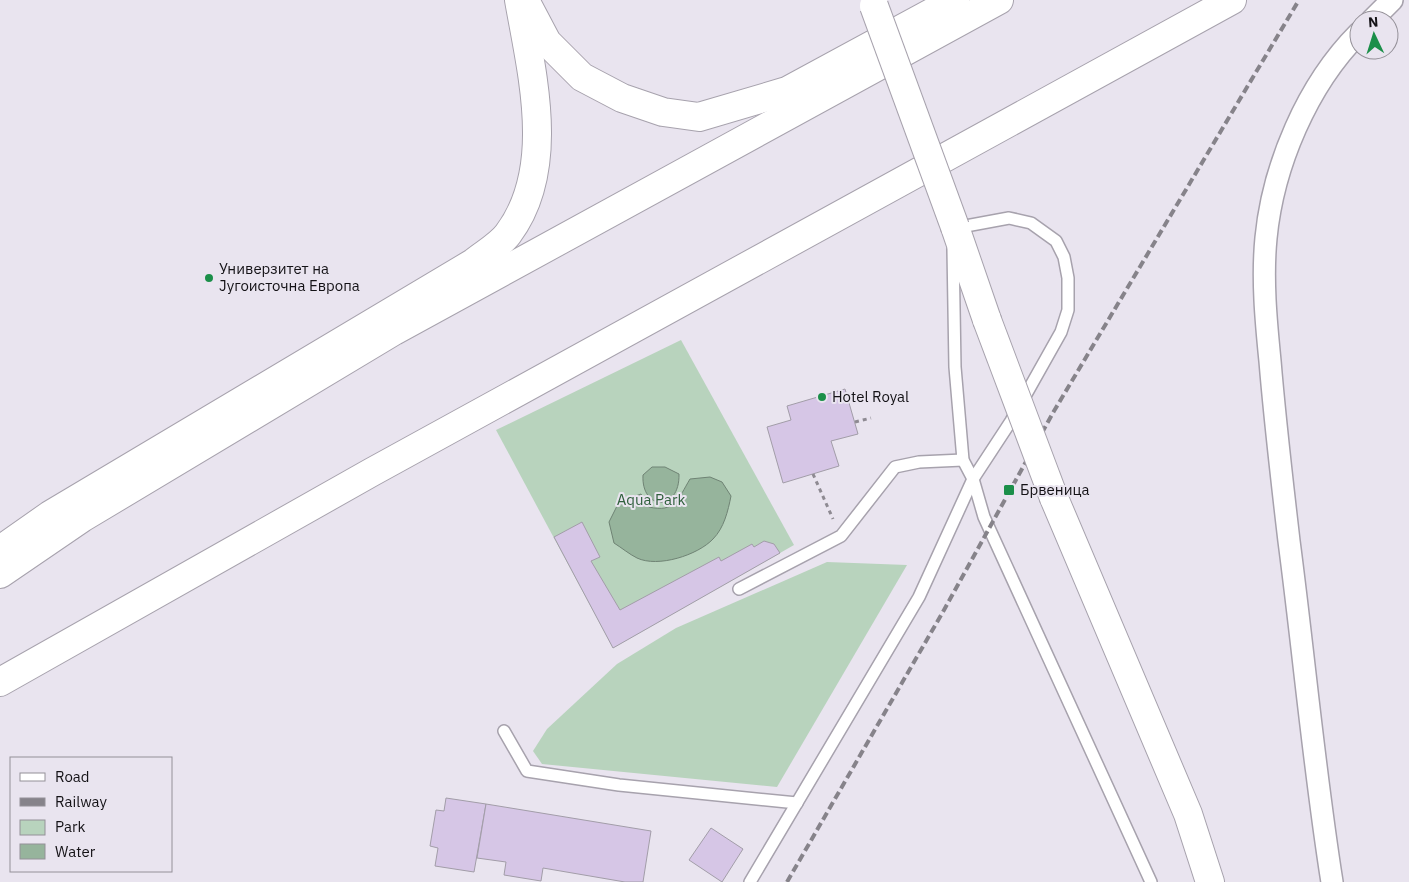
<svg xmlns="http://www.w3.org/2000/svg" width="1409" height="882" viewBox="0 0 1409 882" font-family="'IBM Plex Sans',sans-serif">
  <rect width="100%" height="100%" fill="#e9e4ef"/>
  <g fill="#b8d3bd">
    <path d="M681 340 794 545 613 648 496 430Z"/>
    <path d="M827 562 907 565 777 787 542 764 533 751 547 729 617 664 676 628Z"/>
  </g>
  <g fill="#96b49c" stroke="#6f8374">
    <path d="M652 467H665L679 474C680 512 641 511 643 475Z"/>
    <path d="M710 477 722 482 731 496C728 511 724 528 713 539 698 555 658 568 637 558 629 554 622 548 614 543L609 522 619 502 641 494 649 507C675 513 678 499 690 479Z"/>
  </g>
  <g fill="#d6c6e6" stroke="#a29da8">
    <path d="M845 389 858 434 831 441 839 466 783 483 767 427 791 420 787 406Z"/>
    <path d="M582 522 600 557 591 561 620 610 719 557 721 561 752 544 754 547 764 541 774 544 780 553 613 648 554 537Z"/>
    <path d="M446 798 486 804 474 872 435 866 438 848 430 846 436 810 444 811Z"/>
    <path d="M486 804 651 831 643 882H625L543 868 541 881 504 875 506 862 477 858Z"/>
    <path d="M711 828 743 849 722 882 689 860Z"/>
  </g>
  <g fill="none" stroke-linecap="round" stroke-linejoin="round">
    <g stroke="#a7a2ad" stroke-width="14">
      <g id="service">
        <path d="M953 249 955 367 963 460 973 479 984 517 1151 882"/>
        <path d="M739 589 841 536 895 467 919 462 963 460"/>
        <path d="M504 731 527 771 619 785 797 803"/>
        <path d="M750 882 919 597 973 479 1011 421 1061 332 1068 310V278L1064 257 1056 241 1031 223 1009 218 955 228"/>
      </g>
    </g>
    <g stroke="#a7a2ad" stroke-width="24">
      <g id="minor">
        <path d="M1372 20 1392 0"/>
        <path d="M1332 882C1314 769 1304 655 1289 541 1282 481 1275 422 1270 361 1266 321 1262 279 1266 238 1273 166 1307 85 1359 33"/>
      </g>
    </g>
    <g stroke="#a7a2ad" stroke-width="30">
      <g id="secondary">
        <path d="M955 227 987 320"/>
        <path d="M1054 498 1188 814 1210 882"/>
      </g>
    </g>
    <g stroke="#a7a2ad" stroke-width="30">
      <g id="trunk">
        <path d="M528 6 547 42 582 77 622 98 663 112 699 117 787 91 955 0"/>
        <path d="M0 550 50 515 473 263C484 254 500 245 508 234 557 169 532 74 519 0"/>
        <path d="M0 574 82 518 394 331 999 0"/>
        <path d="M0 682 372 472 1232 0"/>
      </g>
    </g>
    <g stroke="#8e8a92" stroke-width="3" stroke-dasharray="4 4" stroke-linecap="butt">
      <path d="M855 422 871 418"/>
      <path d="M813 474 833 519"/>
    </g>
    <use href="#service" stroke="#fff" stroke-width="11"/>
    <use href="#minor" stroke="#fff" stroke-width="21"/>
    <use href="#secondary" stroke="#fff" stroke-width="28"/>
    <use href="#trunk" stroke="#fff" stroke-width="28"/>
    <path stroke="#86838a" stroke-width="4" stroke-dasharray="8 4" stroke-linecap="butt" d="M787 882 944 610 1054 411 1299 0"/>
    <g stroke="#a7a2ad" stroke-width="30" stroke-linecap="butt">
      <g id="secondary-bridge">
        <path d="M874 6 955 227"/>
        <path d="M987 320 1054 498"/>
      </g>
    </g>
    <use href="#secondary-bridge" stroke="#fff" stroke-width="28"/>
  </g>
  <g fill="#1b8f49" stroke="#e9e4ef" stroke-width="2">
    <circle cx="209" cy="278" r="5"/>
    <circle cx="822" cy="397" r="5"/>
    <rect x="1003" y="484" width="12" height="12" rx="2.5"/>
  </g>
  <g text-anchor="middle" stroke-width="4" stroke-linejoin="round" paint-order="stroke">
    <g font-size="15" fill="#141216" stroke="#e9e4ef" text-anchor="start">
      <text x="219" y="274">Универзитет на<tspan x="219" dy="17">Југоисточна Европа</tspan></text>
      <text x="832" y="402">Hotel Royal</text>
      <text x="1020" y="495">Брвеница</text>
    </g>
    <g font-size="15" fill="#2f5f3c" stroke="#e9e4ef">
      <text x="651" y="505">Aqua Park</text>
    </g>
  </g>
  <rect x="10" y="757" width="162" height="115" fill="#e9e4ef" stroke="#949098"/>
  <rect x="20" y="773" width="25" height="8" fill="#ffffff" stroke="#949098"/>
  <text x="55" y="782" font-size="15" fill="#141216">Road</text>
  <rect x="20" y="798" width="25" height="8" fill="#86838a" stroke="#949098"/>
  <text x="55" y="807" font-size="15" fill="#141216">Railway</text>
  <rect x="20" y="820" width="25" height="15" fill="#b8d3bd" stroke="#949098"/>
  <text x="55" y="832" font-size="15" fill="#141216">Park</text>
  <rect x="20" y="844" width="25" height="15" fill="#96b49c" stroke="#949098"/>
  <text x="55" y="857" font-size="15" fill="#141216">Water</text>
  <g transform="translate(1374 35) rotate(356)"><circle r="24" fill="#e9e4ef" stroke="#949098"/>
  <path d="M0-4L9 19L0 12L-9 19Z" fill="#1b8f49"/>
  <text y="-8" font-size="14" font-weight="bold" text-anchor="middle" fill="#141216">N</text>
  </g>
</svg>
